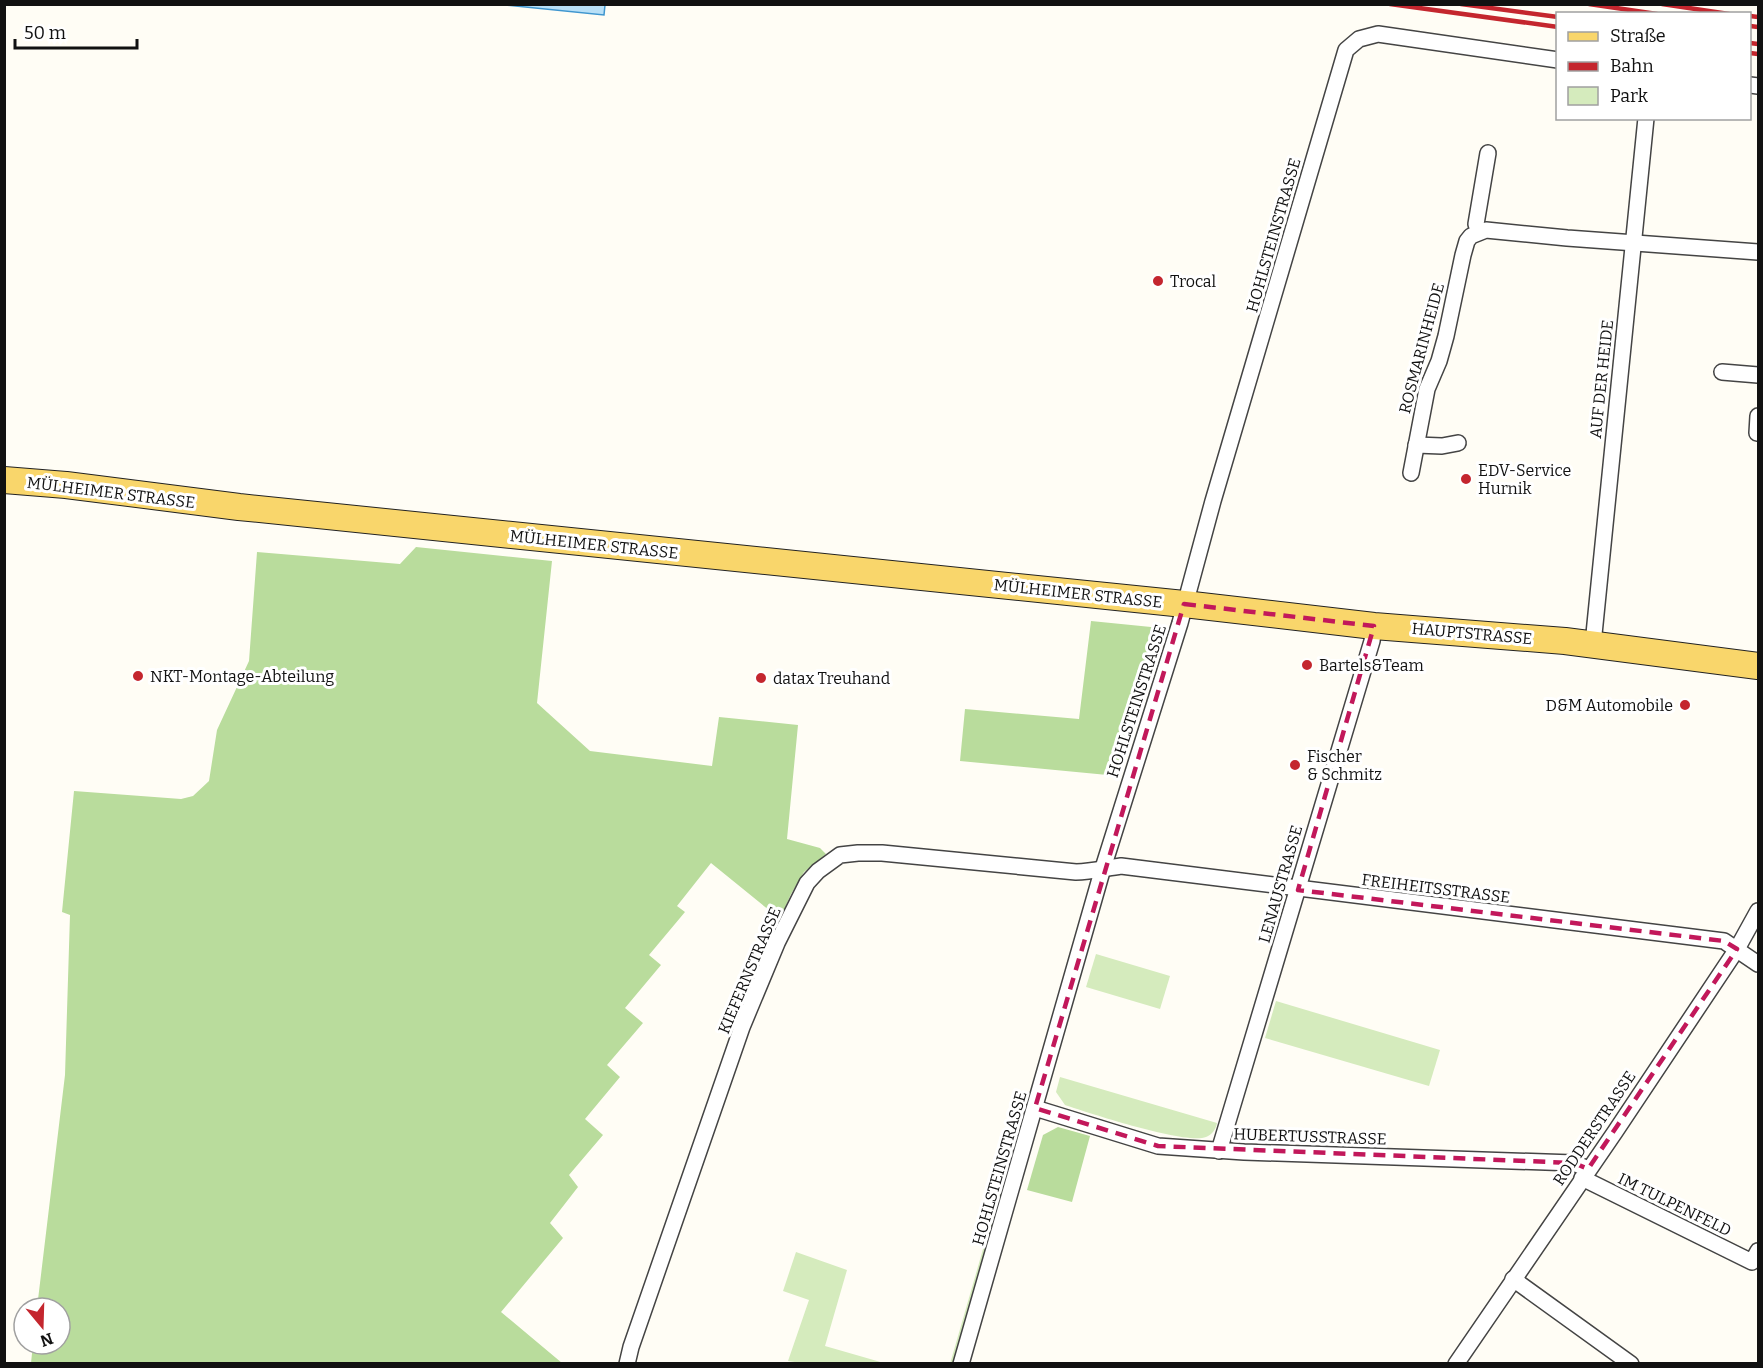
<svg xmlns="http://www.w3.org/2000/svg" width="1763" height="1368" viewBox="0 0 1763 1368" font-family="Bitter,serif">
  <rect width="100%" height="100%" fill="#fffdf5"/>
  <g fill="#d5ebbd">
    <path d="M1096 954 1170 976 1160 1009 1086 987Z"/>
    <path d="M1276 1001 1440 1050 1429 1086 1265 1038Z"/>
    <path d="M1060 1077 1217 1123C1216 1129 1212 1135 1206 1137 1186 1145 1089 1113 1065 1105L1056 1092Z"/>
    <path d="M1000 1190 1006 1192 957 1363 950 1364Z"/>
    <path d="M796 1252 847 1270 825 1346 884 1363 808 1364 788 1361 809 1300 783 1291Z"/>
  </g>
  <g fill="#b9dc9c">
    <path d="M416 547 552 561 537 703 590 751 712 766 719 717 798 725 787 839 820 848 826 854 804 872 791 894 780 919 711 863 677 906 685 912 649 955 661 965 625 1008 643 1023 607 1065 620 1077 585 1119 603 1135 569 1175 578 1187 550 1223 563 1238 501 1312 562 1363H31L33 1344H60V1308H37L65 1075 70 915 62 912 74 791 181 799 193 796 209 781 217 730 249 661 257 552 400 564Z"/>
    <path d="M1091 621 1161 628 1118 776 960 761 965 709 1079 719Z"/>
    <path d="M1058 1127 1090 1136 1072 1202 1027 1190 1043 1135Z"/>
  </g>
  <path fill="#b9e0f7" stroke="#3f96cf" stroke-width="1.5" d="M496 4H605V5L604 15Z"/>
  <g fill="none" stroke-linecap="round" stroke-linejoin="round">
    <g stroke="#444" stroke-width="18">
      <g id="street">
        <path d="M1750 85 1758 86"/>
        <path d="M1479 232 1476 224 1488 153"/>
        <path d="M1722 372 1758 375"/>
        <path d="M1757 433 1758 416"/>
        <path d="M1416 445 1442 446 1458 443"/>
        <path d="M1411 473 1427 389 1439 361 1446 336 1463 255 1467 241 1471 236 1486 230 1567 238 1758 252"/>
        <path d="M1593 644 1646 118"/>
        <path d="M1035 1108 1158 1146 1244 1152 1574 1163 1588 1169"/>
        <path d="M1219 1151 1372 641 1374 626"/>
        <path d="M1582 1178 1752 1262 1758 1251"/>
        <path d="M1513 1279 1631 1364"/>
        <path d="M627 1364 631 1347 742 1027 777 943 807 883 818 871 840 855 858 853H882L1076 872C1091 872 1106 868 1121 866L1724 941 1758 964"/>
        <path d="M961 1364 1103 868 1180 623 1213 501 1346 50 1359 39 1378 34 1558 60"/>
        <path d="M1456 1364 1615 1132 1737 949 1758 911"/>
      </g>
    </g>
    <g stroke="#222" stroke-width="28">
      <path id="primary" d="M4 480 66 485 239 507 1184 604 1374 626 1565 641 1758 666"/>
    </g>
    <use href="#street" stroke="#fff" stroke-width="15"/>
    <use href="#primary" stroke="#f9d66b" stroke-width="26"/>
    <g stroke="#c4262e" stroke-width="4.5">
      <path d="M1390 4 1558 27"/>
      <path d="M1461 4 1558 17"/>
      <path d="M1589 4 1657 14"/>
      <path d="M1662 4 1729 14"/>
      <path d="M1750 16 1758 17"/>
      <path d="M1750 26 1758 27"/>
      <path d="M1750 43 1758 44"/>
      <path d="M1750 53 1758 54"/>
    </g>
  </g>
  <path fill="none" stroke="#c2185b" stroke-width="4.5" stroke-dasharray="12 8" stroke-linejoin="round" d="M1184 604 1374 626 1298 890 1724 941 1737 949 1588 1169 1574 1163 1158 1146 1035 1108Z"/>
  <g fill="#c4262e" stroke="#fff" stroke-width="2">
    <circle cx="1158" cy="281" r="6"/>
    <circle cx="1466" cy="479" r="6"/>
    <circle cx="1307" cy="665" r="6"/>
    <circle cx="138" cy="676" r="6"/>
    <circle cx="761" cy="678" r="6"/>
    <circle cx="1685" cy="705" r="6"/>
    <circle cx="1295" cy="765" r="6"/>
  </g>
  <g text-anchor="middle" stroke-width="6" stroke-linejoin="round" paint-order="stroke">
    <g font-size="16" fill="#111" stroke="#fff">
      <text transform="translate(1273 235) rotate(-74)" y="6">HOHLSTEINSTRASSE</text>
      <text transform="translate(1421 348) rotate(-75)" y="6">ROSMARINHEIDE</text>
      <text transform="translate(1601 379) rotate(-84)" y="6">AUF DER HEIDE</text>
      <text transform="translate(111 492) rotate(7)" y="6">MÜLHEIMER STRASSE</text>
      <text transform="translate(594 544) rotate(6)" y="6">MÜLHEIMER STRASSE</text>
      <text transform="translate(1078 593) rotate(6)" y="6">MÜLHEIMER STRASSE</text>
      <text transform="translate(1472 633) rotate(5)" y="6">HAUPTSTRASSE</text>
      <text transform="translate(1136 701) rotate(-72)" y="6">HOHLSTEINSTRASSE</text>
      <text transform="translate(1280 884) rotate(-74)" y="6">LENAUSTRASSE</text>
      <text transform="translate(1436 888) rotate(7)" y="6">FREIHEITSSTRASSE</text>
      <text transform="translate(749 970) rotate(-67)" y="6">KIEFERNSTRASSE</text>
      <text transform="translate(1594 1128) rotate(-56)" y="6">RODDERSTRASSE</text>
      <text transform="translate(1310 1136) rotate(2)" y="6">HUBERTUSSTRASSE</text>
      <text transform="translate(999 1168) rotate(-74)" y="6">HOHLSTEINSTRASSE</text>
      <text transform="translate(1675 1204) rotate(26)" y="6">IM TULPENFELD</text>
    </g>
    <g font-size="16" fill="#111" stroke="#fff" text-anchor="start">
      <text x="1170" y="287">Trocal</text>
      <text x="1478" y="476">EDV-Service<tspan x="1478" dy="18">Hurnik</tspan></text>
      <text x="1319" y="671">Bartels&amp;Team</text>
      <text x="150" y="682">NKT-Montage-Abteilung</text>
      <text x="773" y="684">datax Treuhand</text>
      <text x="1673" y="711" text-anchor="end">D&amp;M Automobile</text>
      <text x="1307" y="762">Fischer<tspan x="1307" dy="18">&amp; Schmitz</tspan></text>
    </g>
  </g>
  <rect width="1763" height="1368" fill="none" stroke="#111111" stroke-width="12"/>
  <rect x="1556" y="12" width="195" height="108" fill="#ffffff" stroke="#a0a0a0" stroke-width="1.5"/>
  <rect x="1568" y="32" width="30" height="9" fill="#f9d66b" stroke="#a0a0a0" stroke-width="1.5"/>
  <text x="1610" y="42" font-size="18" fill="#111111">Straße</text>
  <rect x="1568" y="62" width="30" height="9" fill="#c4262e" stroke="#a0a0a0" stroke-width="1.5"/>
  <text x="1610" y="72" font-size="18" fill="#111111">Bahn</text>
  <rect x="1568" y="87" width="30" height="18" fill="#d5ebbd" stroke="#a0a0a0" stroke-width="1.5"/>
  <text x="1610" y="102" font-size="18" fill="#111111">Park</text>
  <g transform="translate(42 1326) rotate(161)"><circle r="28" fill="#ffffff" stroke="#a0a0a0" stroke-width="1.5"/>
  <path d="M0-4.5L10 22L0 15L-10 22Z" fill="#c4262e"/>
  <text y="-9" font-size="16" font-weight="bold" text-anchor="middle" fill="#111111">N</text>
  </g>
  <path d="M15 39v9h122v-9" fill="none" stroke="#111111" stroke-width="3"/>
  <text x="24" y="39" font-size="18" fill="#111111" stroke="#ffffff" stroke-width="4.5" paint-order="stroke">50 m</text>
</svg>
